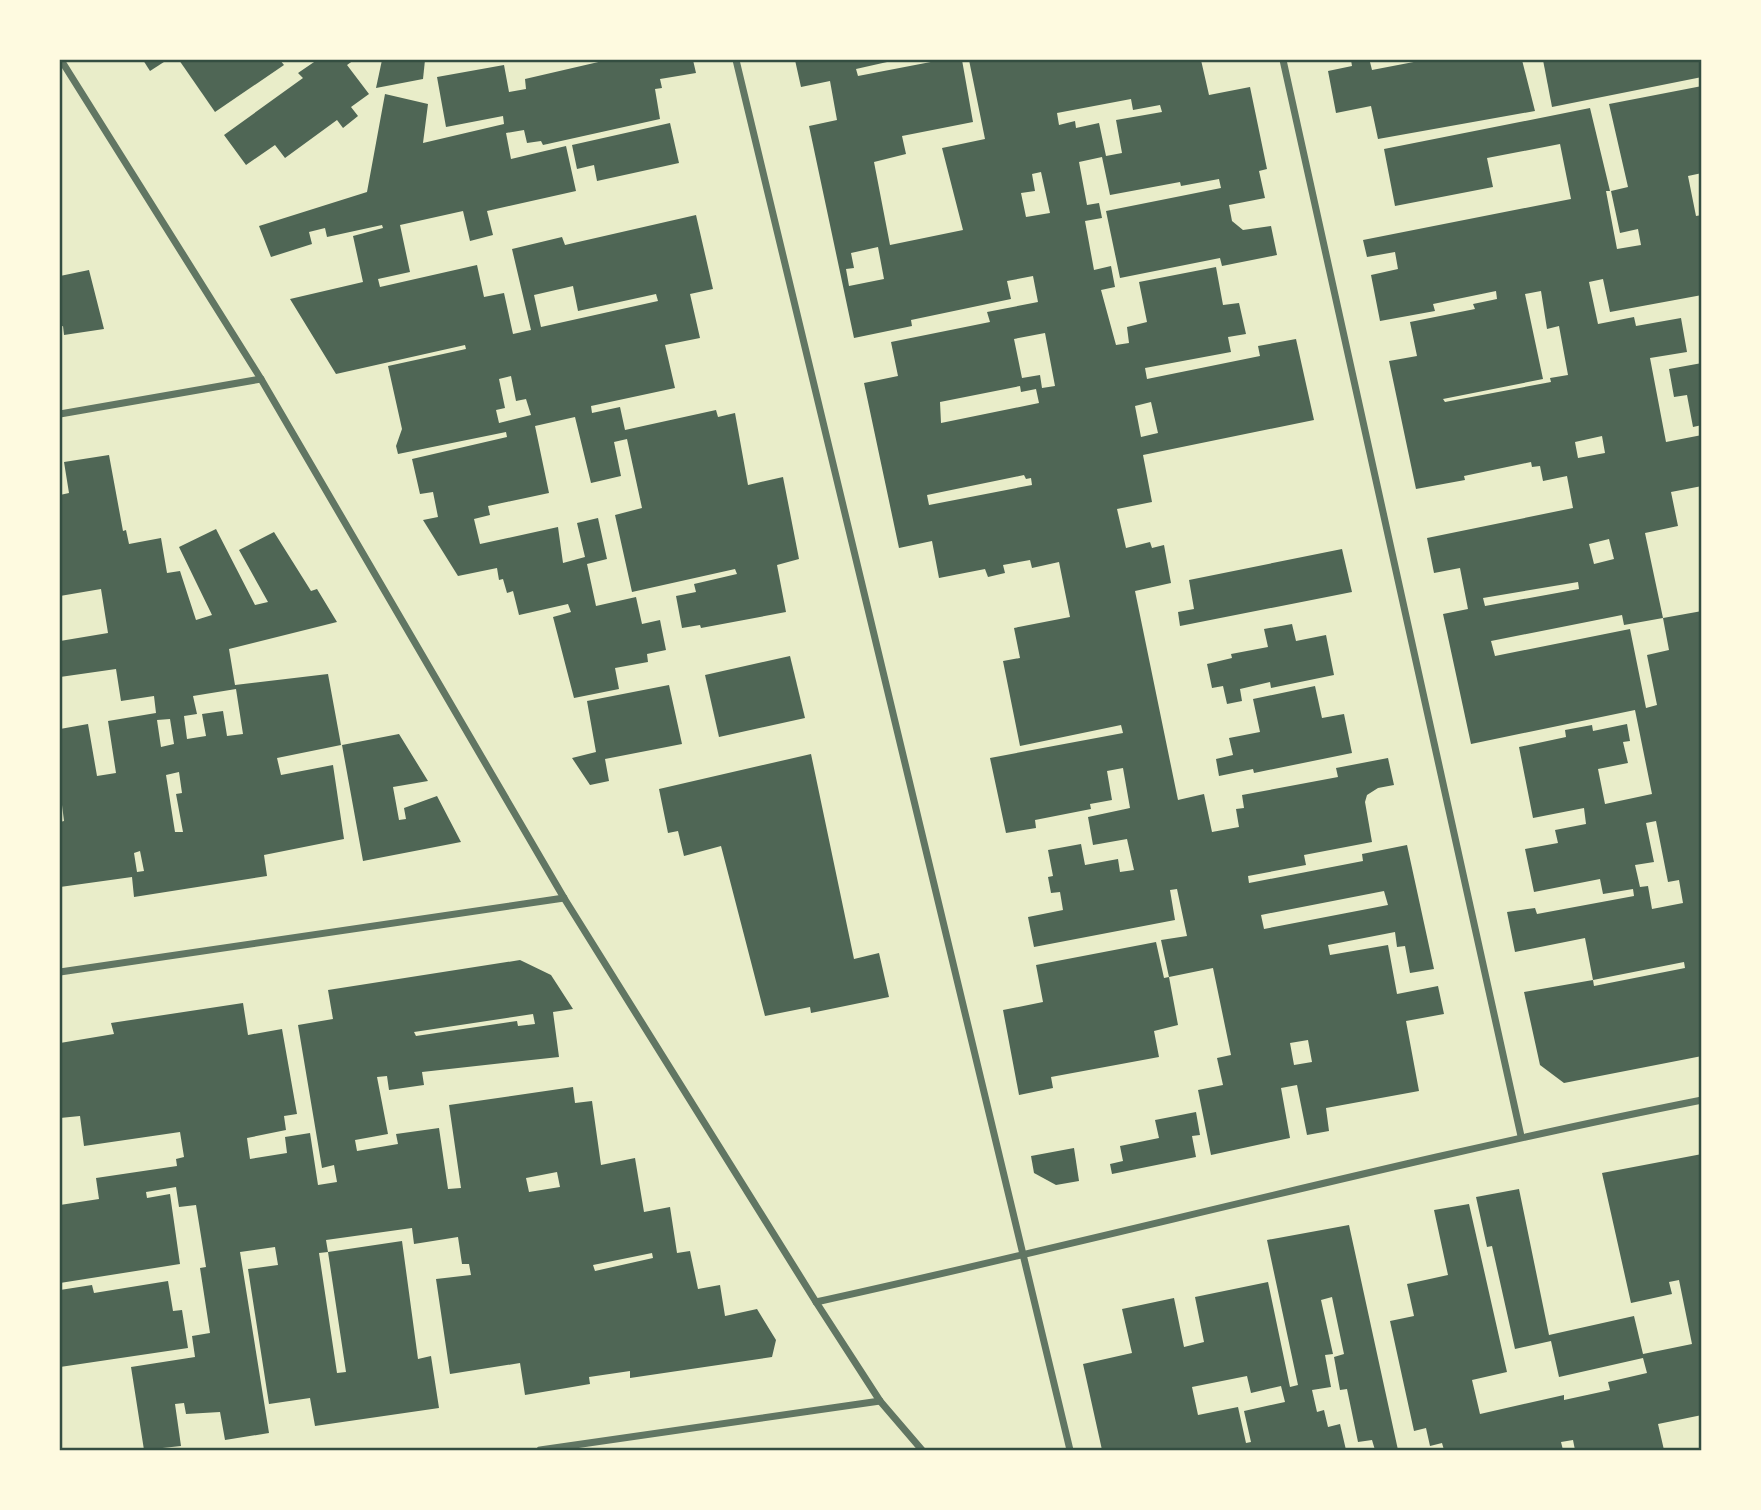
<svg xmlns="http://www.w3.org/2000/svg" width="1761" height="1510" viewBox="0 0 1761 1510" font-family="'Libre Baskerville',serif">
  <rect width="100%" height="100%" fill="#e9edc9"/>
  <g fill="#4f6655" fill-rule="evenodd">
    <path d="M143 60H167L150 71Z"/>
    <path d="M179 60H280L284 65 215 112Z"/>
    <path d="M317 60H354L347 65 369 94 351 107 358 116 343 128 337 120 285 158 275 145 246 165 224 135 303 78 298 73Z"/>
    <path d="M382 60H425L423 79 376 88Z"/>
    <path d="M607 60H693L696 73 660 79 662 88 655 89 660 119 543 145 541 141 527 143 524 130 506 133 511 159 566 146 576 191 487 211 493 235 470 241 463 211 400 225 410 272 378 279 380 287 477 265 484 297 504 293 513 334 531 330 512 249 562 237 565 245 696 215 713 289 690 294 700 338 665 345 675 388 591 406 592 413 620 407 625 430 716 410 718 417 735 413 748 485 783 477 799 559 777 565 786 612 701 628 700 625 682 628 676 596 696 592 694 584 737 574 735 569 632 592 615 515 642 508 627 439 614 442 621 476 591 483 575 417 535 426 549 493 488 506 490 515 474 519 480 544 558 527 563 563 585 557 577 523 598 518 607 559 587 564 596 606 636 597 642 624 660 620 666 650 647 654 648 662 615 668 619 689 574 698 553 617 571 612 568 604 519 615 513 591 507 593 503 579 499 580 497 568 458 576 423 520 438 517 433 492 420 494 412 459 507 437 506 432 398 454 396 446 402 429 388 366 466 349 465 345 336 374 290 299 363 282 353 236 383 228 382 225 327 237 325 228 309 232 312 244 271 257 259 226 367 192 385 94 428 104 423 143 504 124 503 116 446 127 437 77 504 65 509 92 526 89 525 79ZM573 286 578 311 656 294 658 301 541 327 534 295ZM511 376 516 401 526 399 531 415 499 423 496 410 505 408 499 379Z"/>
    <path d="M795 60H896L856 69 858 76 941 60H962L973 122 902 136 906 154 874 162 890 245 963 230 942 148 985 139 969 60H1201L1209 95 1250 87 1267 169 1259 171 1265 198 1229 205 1232 221 1243 230 1271 226 1277 255 1222 266 1220 258 1120 278 1106 211 1221 188 1219 179 1181 186 1180 182 1110 195 1102 157 1079 162 1087 205 1099 203 1102 218 1085 221 1094 270 1111 266 1115 287 1101 290 1116 345 1129 343 1127 327 1147 322 1139 282 1216 267 1223 305 1239 303 1246 334 1228 337 1231 352 1145 368 1147 379 1260 356 1258 346 1296 339 1314 420 1143 455 1152 502 1117 509 1126 548 1150 542 1152 548 1164 545 1171 583 1135 591 1178 800 1204 794 1212 832 1239 827 1236 809 1244 808 1242 795 1338 777 1336 768 1388 758 1394 785 1378 788 1367 795 1365 802 1372 842 1304 855 1306 865 1248 876 1249 883 1363 861 1362 854 1407 845 1434 969 1410 973 1405 946 1397 947 1395 932 1328 945 1330 955 1388 945 1397 994 1438 986 1444 1014 1406 1021 1419 1091 1326 1108 1329 1131 1307 1135 1297 1085 1281 1088 1290 1138 1211 1155 1198 1090 1223 1085 1217 1058 1231 1055 1213 968 1169 977 1178 1025 1154 1031 1159 1057 1051 1077 1053 1088 1019 1095 1003 1010 1043 1002 1036 965 1156 942 1164 978 1169 977 1161 940 1187 936 1177 889 1170 890 1175 920 1034 947 1028 917 1063 910 1060 892 1051 893 1048 877 1053 876 1048 850 1081 844 1085 865 1118 859 1120 872 1134 870 1127 839 1093 845 1088 817 1130 808 1123 768 1107 771 1112 800 1090 804 1091 809 1035 820 1036 828 1006 833 990 758 1123 733 1121 725 1020 746 1003 661 1020 658 1014 628 1070 617 1059 562 1032 568 1030 560 1003 565 1005 573 988 577 985 569 939 578 932 541 899 548 864 383 898 376 891 342 990 322 987 312 1038 302 1033 276 1007 281 1011 299 911 320 912 326 854 338 809 126 837 120 830 81 801 87ZM1131 99 1133 110 1160 105 1162 112 1116 120 1122 153 1106 156 1099 123 1076 128 1075 121 1059 125 1057 113ZM1041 172 1050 213 1026 217 1021 193 1035 191 1032 174ZM878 247 884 279 849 286 846 269 854 268 851 253ZM1045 333 1055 386 1042 388 1040 375 1022 378 1014 339ZM1020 386 1021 392 1036 389 1039 403 941 423 940 402ZM1151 402 1158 433 1141 437 1135 406ZM1024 475 1026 479 1031 478 1032 485 929 505 927 495ZM1384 891 1388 905 1264 929 1261 915ZM1308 1040 1312 1062 1294 1065 1290 1043Z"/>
    <path d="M1351 60H1375L1370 62 1372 70 1424 60H1522L1535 111 1378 139 1371 106 1336 113 1328 71 1352 66Z"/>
    <path d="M1543 60H1702V77L1552 107Z"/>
    <path d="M1702 86V173L1688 176 1696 216 1702 215V295L1610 312 1603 279 1589 282 1598 324 1634 317 1636 326 1681 318 1687 352 1650 358 1666 442 1702 435V486L1671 492 1678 526 1645 533 1663 618 1702 611V1056L1564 1083 1540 1065 1524 992 1593 980 1585 938 1515 952 1507 912 1535 908 1537 914 1634 896 1633 889 1603 894 1600 879 1534 892 1525 849 1558 843 1555 830 1586 824 1584 808 1533 818 1519 747 1566 737 1565 730 1592 725 1593 731 1627 724 1630 741 1623 742 1628 763 1598 769 1605 804 1652 794 1635 710 1471 744 1443 614 1468 609 1460 568 1434 573 1427 538 1573 508 1567 476 1543 481 1540 466 1532 467 1531 462 1464 476 1465 480 1416 489 1389 361 1417 356 1410 322 1475 309 1473 304 1497 299 1496 291 1433 304 1435 311 1380 321 1371 275 1398 269 1395 252 1367 257 1363 240 1571 199 1560 144 1487 158 1493 187 1395 206 1384 149 1590 108 1610 191H1606L1617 249 1641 245 1638 229 1620 233 1611 191 1628 187 1609 104ZM1541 291 1547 329 1559 326 1568 375 1550 378 1551 382 1445 402 1443 399 1543 379 1525 294ZM1602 436 1605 453 1578 458 1575 442ZM1609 539 1614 559 1594 564 1589 544ZM1578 582 1579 589 1485 606 1483 598ZM1622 615 1624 625 1663 618 1669 650 1647 655 1657 705 1646 708 1630 629 1495 656 1491 641ZM1656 821 1668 882 1679 880 1683 903 1652 909 1648 886 1640 887 1635 865 1654 862 1646 823ZM1684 962 1685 968 1594 986 1593 980Z"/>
    <path d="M670 123 679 163 597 181 594 165 577 169 572 145Z"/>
    <path d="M89 270 104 329 64 335 63 326 60 327V276Z"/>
    <path d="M1702 363V425L1693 427 1687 395 1674 397 1669 369Z"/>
    <path d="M109 455 123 531 126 530 129 544 161 538 167 573 180 571 196 620 212 615 179 547 216 529 255 605 268 602 239 550 274 532 311 591 317 589 337 622 229 649 235 685 328 674 341 745 277 758 281 775 333 765 344 839 264 855 267 876 134 897 132 877 60 887V822L64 821 62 805H60V729L88 724 97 776 116 773 108 721 156 713 154 696 121 701 116 669 60 677V641L108 633 101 589 60 596V495L69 493 64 462ZM236 689 243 734 227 736 223 711 202 714 206 736 187 739 184 716 197 714 193 696ZM170 719 174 744 161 747 157 720ZM179 772 182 793 176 794 183 832H175L166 775ZM140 851 144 871 137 872 134 853Z"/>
    <path d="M1342 549 1352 592 1180 626 1178 612 1194 609 1189 580Z"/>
    <path d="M1292 624 1296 641 1326 635 1334 675 1271 688 1270 682 1240 689 1242 701 1227 704 1223 686 1212 688 1207 664 1232 658 1231 654 1268 647 1264 629Z"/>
    <path d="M790 656 805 718 719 737 705 675Z"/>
    <path d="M669 685 682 744 605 759 609 781 590 785 572 758 596 752 587 701Z"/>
    <path d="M1315 686 1322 718 1344 714 1352 753 1254 773 1253 769 1219 776 1216 759 1233 755 1229 738 1260 732 1253 699Z"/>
    <path d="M399 734 428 781 393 787 399 820 406 819 404 808 437 796 461 842 363 861 342 745Z"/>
    <path d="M811 754 854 959 879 953 889 997 811 1013 810 1007 765 1016 721 846 684 856 678 831 668 833 659 789Z"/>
    <path d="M520 960 551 975 573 1009 553 1012 559 1057 422 1072 424 1085 389 1090 387 1076 377 1077 388 1134 355 1140 357 1151 398 1144 396 1134 439 1128 448 1189 461 1188 449 1105 573 1087 575 1103 592 1101 601 1165 635 1158 644 1212 670 1207 677 1253 690 1251 698 1289 720 1285 725 1316 757 1309 776 1340 772 1357 630 1378V1371L589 1377 590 1384 525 1395 520 1363 450 1374 436 1279 471 1275 469 1264H462L458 1237 414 1244 412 1228 326 1240 328 1252 402 1241 418 1359 431 1356 439 1408 315 1426 310 1398 269 1404 248 1269 278 1265 275 1247 240 1252 269 1433 225 1440 220 1412 186 1414 184 1403 175 1404 181 1446 144 1450 131 1367 195 1357 192 1336 210 1333 200 1268 206 1267 196 1205 179 1207 176 1187 146 1192 147 1198 170 1194 180 1264 60 1283V1205L99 1199 96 1178 177 1166 176 1159 184 1157 180 1132 84 1146 80 1116 60 1118V1043L114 1034 111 1023 243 1003 248 1035 282 1029 297 1114 284 1116 286 1130 247 1138 250 1159 287 1153 285 1137 310 1133 318 1185 337 1182 334 1165 322 1168 298 1025 333 1019 328 990ZM533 1014 535 1024 518 1026 517 1021 416 1036 414 1032ZM557 1172 560 1187 529 1192 526 1178ZM328 1252 346 1372 337 1373 319 1253ZM652 1253 653 1258 595 1271 593 1265Z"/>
    <path d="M1196 1112 1200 1135 1192 1136 1196 1157 1112 1174 1110 1164 1123 1161 1120 1146 1159 1138 1155 1120Z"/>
    <path d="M1074 1148 1079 1181 1056 1185 1034 1173 1031 1156Z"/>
    <path d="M1702 1154V1415L1658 1424 1664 1450H1575L1573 1440 1561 1442 1563 1450H1444L1442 1443 1430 1446 1426 1428 1414 1431 1390 1321 1414 1316 1407 1284 1448 1275 1434 1210 1469 1204 1507 1372 1472 1380 1480 1414 1564 1395V1400L1610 1390 1608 1382 1647 1373 1643 1358 1559 1377 1551 1341 1515 1349 1492 1246 1487 1247 1476 1197 1519 1189 1549 1335 1634 1316 1643 1354 1692 1344 1679 1280 1669 1282 1672 1294 1631 1303 1602 1173Z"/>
    <path d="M1349 1225 1398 1450H1375L1372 1440 1358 1442 1347 1389 1340 1390 1334 1357 1344 1354 1332 1297 1321 1300 1333 1354 1325 1355 1331 1387 1312 1390 1317 1412 1324 1410 1328 1427 1340 1424 1346 1450H1102L1083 1364 1132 1353 1122 1309 1174 1298 1184 1347 1204 1342 1195 1297 1268 1282 1290 1387 1298 1385 1267 1240ZM1247 1376 1251 1393 1281 1386 1285 1402 1244 1411 1251 1442 1246 1443 1238 1407 1198 1415 1192 1387Z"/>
    <path d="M168 1281 173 1311 182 1310 188 1348 60 1367V1290L92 1285 94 1293Z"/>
  </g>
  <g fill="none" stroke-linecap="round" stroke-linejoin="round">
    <g stroke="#617663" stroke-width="7">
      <path d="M61 60 261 379 564 898 816 1302 880 1401 922 1450"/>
      <path d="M736 60 1070 1450"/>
      <path d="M1283 60 1521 1136"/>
      <path d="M60 414 261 379"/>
      <path d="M60 972 564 898"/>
      <path d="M816 1302C1112 1237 1404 1159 1702 1100"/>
      <path d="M540 1450 880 1401"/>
    </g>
  </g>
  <rect width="1761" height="1510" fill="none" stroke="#fefae0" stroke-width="122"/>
  <rect x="61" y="61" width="1639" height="1388" fill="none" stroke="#344e41" stroke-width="2.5"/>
</svg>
